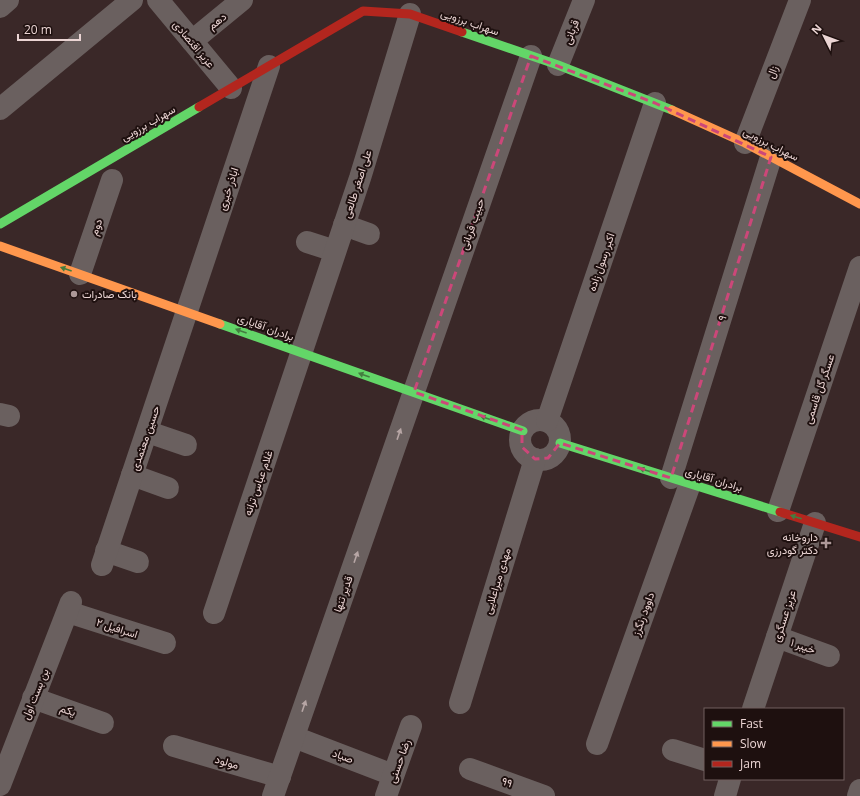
<svg xmlns="http://www.w3.org/2000/svg" width="860" height="796" viewBox="0 0 860 796" font-family="'Open Sans',Vazirmatn,sans-serif">
  <rect width="100%" height="100%" fill="#3a2828"/>
  <g fill="none" stroke-linecap="round" stroke-linejoin="round">
    <g stroke="#6a605f" stroke-width="22">
      <path d="M158 0 231 88"/>
      <path d="M0 7 8 0"/>
      <path d="M192 41 242 0"/>
      <path d="M558 65 584 0"/>
      <path d="M0 109 132 0"/>
      <path d="M745 143 800 0"/>
      <path d="M344 225 369 234"/>
      <path d="M307 242 335 251"/>
      <path d="M80 274 112 180"/>
      <path d="M0 414 9 416"/>
      <circle cx="540" cy="440" r="20"/>
      <path d="M547 421 655 103"/>
      <path d="M148 432 186 445"/>
      <path d="M132 475 168 488"/>
      <path d="M671 478 771 157"/>
      <path d="M778 511 860 267"/>
      <path d="M106 551 138 562"/>
      <path d="M102 565 269 66"/>
      <path d="M68 612 165 643"/>
      <path d="M214 613 360 178 410 14"/>
      <path d="M777 637 829 656"/>
      <path d="M33 698 103 723"/>
      <path d="M460 703 535 459"/>
      <path d="M753 709 815 523"/>
      <path d="M294 737 393 775"/>
      <path d="M597 744 690 484"/>
      <path d="M174 746 280 777"/>
      <path d="M673 750 705 760"/>
      <path d="M470 769 544 796"/>
      <path d="M0 785 71 602"/>
      <path d="M273 796 531 56"/>
      <path d="M386 796 411 726"/>
      <path d="M725 796 730 779"/>
      <path d="M858 796 860 790"/>
    </g>
    <g stroke="#63d668" stroke-width="9">
      <path d="M462 32 558 65 672 110"/>
      <path d="M0 224 199 107"/>
      <path d="M220 324 523 431"/>
      <path d="M560 443 780 512"/>
    </g>
    <g stroke="#ff974d" stroke-width="9">
      <path d="M672 110 745 143 860 204"/>
      <path d="M0 246 220 324"/>
    </g>
    <g stroke="#b3261e" stroke-width="9">
      <path d="M199 107 363 11 410 14 462 32"/>
      <path d="M780 512 860 537"/>
    </g>
  </g>
  <defs><path id="oneway-solid" d="M-6-.8H1V-3.2L6.5 0L1 3.2V.8H-6Z"/></defs>
  <g fill="#447d40">
    <use href="#oneway-solid" transform="translate(66 269) rotate(-161)"/>
    <use href="#oneway-solid" transform="translate(241 331) rotate(-160)"/>
    <use href="#oneway-solid" transform="translate(364 375) rotate(-160)"/>
    <use href="#oneway-solid" transform="translate(486 418) rotate(-161)"/>
    <use href="#oneway-solid" transform="translate(645 470) rotate(-163)"/>
    <use href="#oneway-solid" transform="translate(796 517) rotate(-162)"/>
  </g>
  <g fill="#b7a6a5">
    <use href="#oneway-solid" transform="translate(399 434) rotate(-71)"/>
    <use href="#oneway-solid" transform="translate(356 557) rotate(-71)"/>
    <use href="#oneway-solid" transform="translate(304 706) rotate(-71)"/>
  </g>
  <path fill="none" stroke="#cc4779" stroke-width="3" stroke-dasharray="8 5" stroke-linejoin="round" d="M531 56 655 103 771 157 671 478 560 443 548 458 535 459 522 447V430L414 392Z"/>
  <g fill="#ad9898" stroke="#1e100f" stroke-width="1.5">
    <circle cx="74" cy="294" r="4"/>
    <path d="M824 537h4v4h4v4h-4v4h-4v-4h-4v-4h4z"/>
  </g>
  <g text-anchor="middle" stroke-width="4" stroke-linejoin="round" paint-order="stroke">
    <g font-size="11" fill="#ebd5d4" stroke="#1e100f">
      <text transform="translate(217 21) rotate(-39)" y="4">دهم</text>
      <text transform="translate(470 22) rotate(19)" y="4">سهراب برزویی</text>
      <text transform="translate(571 32) rotate(-69)" y="4">قربانی</text>
      <text transform="translate(194 44) rotate(50)" y="4">عزیز اقتصادی</text>
      <text transform="translate(772 72) rotate(-69)" y="4">زال</text>
      <text transform="translate(148 123) rotate(-30)" y="4">سهراب برزویی</text>
      <text transform="translate(771 144) rotate(27)" y="4">سهراب برزویی</text>
      <text transform="translate(357 184) rotate(-72)" y="4">علی اصغر طالعی</text>
      <text transform="translate(228 189) rotate(-72)" y="4">اباذر خیری</text>
      <text transform="translate(472 224) rotate(-71)" y="4">حبیب قربانی</text>
      <text transform="translate(96 227) rotate(-71)" y="4">دوم</text>
      <text transform="translate(601 262) rotate(-71)" y="4">اکبر رسول زاده</text>
      <text transform="translate(722 318) rotate(-72)" y="4">۹</text>
      <text transform="translate(266 327) rotate(20)" y="4">برادران آقایاری</text>
      <text transform="translate(819 389) rotate(-71)" y="4">عسگر گل قاسمی</text>
      <text transform="translate(145 438) rotate(-71)" y="4">حسین معتمدی</text>
      <text transform="translate(714 479) rotate(17)" y="4">برادران آقایاری</text>
      <text transform="translate(258 483) rotate(-71)" y="4">غلام عباس ترانه</text>
      <text transform="translate(497 581) rotate(-73)" y="4">مهدی میراعلایی</text>
      <text transform="translate(343 594) rotate(-71)" y="4">قدیر تنها</text>
      <text transform="translate(643 614) rotate(-70)" y="4">داوود رنگرز</text>
      <text transform="translate(784 616) rotate(-72)" y="4">عزیز عسگری</text>
      <text transform="translate(117 628) rotate(18)" y="4">اسرافیل ۲</text>
      <text transform="translate(803 646) rotate(20)" y="4">خیبر ۱</text>
      <text transform="translate(35 694) rotate(-68)" y="4">بن بست اول</text>
      <text transform="translate(68 710) rotate(19)" y="4">یکم</text>
      <text transform="translate(343 756) rotate(21)" y="4">صیاد</text>
      <text transform="translate(399 761) rotate(-70)" y="4">رضا حسنی</text>
      <text transform="translate(227 762) rotate(16)" y="4">مولود</text>
      <text transform="translate(507 782) rotate(20)" y="4">۹۹</text>
    </g>
    <g font-size="11" fill="#ebd5d4" stroke="#1e100f" text-anchor="start">
      <text x="82" y="298">بانک صادرات</text>
      <text x="818" y="541" text-anchor="end">داروخانه<tspan x="818" dy="13">دکتر گودرزی</tspan></text>
    </g>
  </g>
  <rect x="704" y="708" width="140" height="72" fill="#1e100f" stroke="#705f5e"/>
  <rect x="712" y="721" width="20" height="6" fill="#63d668" stroke="#705f5e"/>
  <text x="740" y="728" font-size="12" fill="#ebd5d4">Fast</text>
  <rect x="712" y="741" width="20" height="6" fill="#ff974d" stroke="#705f5e"/>
  <text x="740" y="748" font-size="12" fill="#ebd5d4">Slow</text>
  <rect x="712" y="761" width="20" height="6" fill="#b3261e" stroke="#705f5e"/>
  <text x="740" y="768" font-size="12" fill="#ebd5d4">Jam</text>
  <g transform="translate(824 36) rotate(312)" stroke="#1e100f" stroke-width="3" paint-order="stroke">
  <path d="M0-3L7 15L0 10L-7 15Z" fill="#ebd5d4"/>
  <text y="-6" font-size="11" font-weight="bold" text-anchor="middle" fill="#ebd5d4">N</text>
  </g>
  <path d="M18 34v6h62v-6" fill="none" stroke="#ebd5d4" stroke-width="2"/>
  <text x="24" y="34" font-size="12" fill="#ebd5d4" stroke="#1e100f" stroke-width="3" paint-order="stroke">20 m</text>
</svg>
